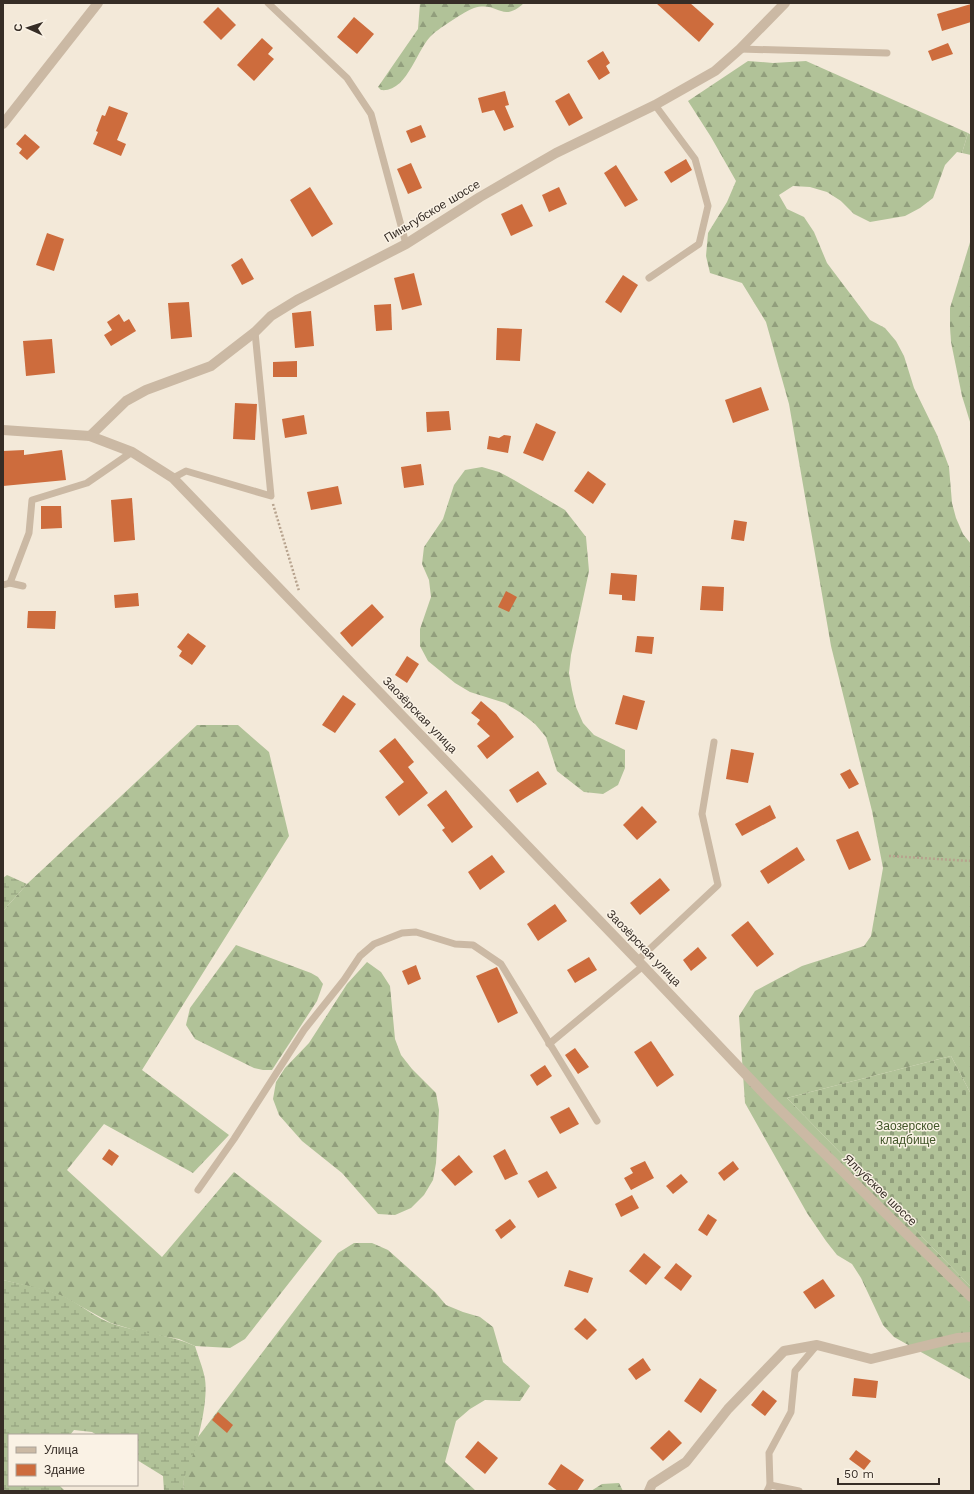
<svg xmlns="http://www.w3.org/2000/svg" width="974" height="1494" viewBox="0 0 974 1494" font-family="'Work Sans',sans-serif">
  <defs>
    <pattern id="forest-firs" width="22" height="20" patternUnits="userSpaceOnUse"><rect width="22" height="20" fill="#b1c298"/><path d="M5 1l3.5 6h-7zM16 11l3.5 6h-7z" fill="#919e7c"/></pattern>
    <pattern id="wetland-marsh" width="20" height="14" patternUnits="userSpaceOnUse"><rect width="20" height="14" fill="#b1c298"/><path d="M1 5h8M5 5V1M11 12h8M15 12V8" fill="none" stroke="#919e7c"/></pattern>
    <pattern id="cemetery-stones" width="16" height="16" patternUnits="userSpaceOnUse"><rect width="16" height="16" fill="#b1c298"/><path d="M2 7V4a2 2 0 0 1 4 0v3zM10 15v-3a2 2 0 0 1 4 0v3z" fill="#919e7c"/></pattern>
  </defs>
  <rect width="100%" height="100%" fill="#f3e9d9"/>
  <path fill="#b1c298" d="M968 133 971 135V155L962 153Z"/>
  <g fill="url(#forest-firs)">
    <path d="M420 3H524C501 24 499 1 474 8 465 11 440 28 433 34 417 47 408 93 381 90L378 87 418 29Z"/>
    <path d="M748 61 773 63 806 61 968 133 962 153 957 152 945 165 933 198 920 208 905 216 870 222 854 214 841 201 827 192 810 187 793 186 779 195 787 209 804 217 814 232 827 263 870 320 885 328 896 341 904 356 914 388 937 435 949 467 952 503 956 518 963 534 971 544V1094L951 1056 787 1098 971 1287V1380L894 1337 883 1325 861 1278 852 1264 837 1255 826 1241 807 1213 745 1103 739 1016 755 991 802 966 864 946 871 936 883 868 872 811 831 646 789 404 766 322 742 283 710 273 706 256 708 233 727 202 736 181 711 137 688 101Z"/>
    <path d="M971 239V425L962 396 951 342 950 327V308Z"/>
    <path d="M482 467 499 472 514 480 565 510 586 537 589 571 571 655 569 673 572 690 576 707 583 723 594 735 625 750V768L618 785 603 794 584 792 557 771 546 737 535 724 521 713 505 703 470 692 455 683 428 661 420 646V629L431 597 429 580 422 564 424 547 443 519 454 485 465 470Z"/>
    <path d="M197 725H238L269 752 289 836 142 1070 229 1135 193 1173 104 1124 67 1170 162 1257 234 1172 322 1241 245 1339 230 1348 195 1346 179 1339 144 1333 111 1323 64 1297 48 1291 3 1280V911L27 884Z"/>
    <path d="M236 945 311 973 318 977 323 984 317 1001 272 1070H263L254 1068 195 1039 186 1025 190 1008Z"/>
    <path d="M367 962 381 972 390 986 395 1039 401 1055 412 1069 436 1093 439 1110 436 1163 433 1180 424 1195 411 1208 395 1215 378 1214 342 1173 302 1141 279 1115 273 1099 276 1082 285 1068 309 1043 347 984Z"/>
    <path d="M354 1243H372L388 1250 435 1292 446 1305 463 1312 480 1317 493 1327 503 1362 530 1386 520 1401 485 1400 470 1409 456 1421 445 1462 476 1491H184C180 1477 194 1452 198 1437L338 1253Z"/>
    <path d="M619 1483 623 1491H591L602 1484Z"/>
  </g>
  <g fill="url(#wetland-marsh)">
    <path d="M7 875 27 884 3 911V878Z"/>
    <path d="M3 1280C23 1285 46 1288 65 1297 81 1305 96 1318 113 1324 140 1333 169 1334 195 1346 198 1356 203 1368 205 1379 208 1399 200 1433 194 1452 190 1465 181 1478 184 1491H164L163 1476 137 1460V1435H97L92 1432 74 1430 70 1435H9V1485H59L65 1491H3Z"/>
  </g>
  <path fill="url(#cemetery-stones)" d="M951 1056 971 1094V1287L787 1098Z"/>
  <g fill="#cd6c3d">
    <path d="M656 3H690L714 24 699 42Z"/>
    <path d="M971 4V22L942 31 937 14Z"/>
    <path d="M218 7 236 25 221 40 203 22Z"/>
    <path d="M354 17 374 34 357 54 337 37Z"/>
    <path d="M262 38 273 48 268 54 274 59 254 81 237 65Z"/>
    <path d="M948 43 953 54 932 61 928 51Z"/>
    <path d="M603 51 610 63 606 66 610 73 599 80 587 61Z"/>
    <path d="M505 91 509 105 505 106 514 127 504 131 494 110 482 113 478 98Z"/>
    <path d="M569 93 583 118 569 126 555 101Z"/>
    <path d="M109 106 128 113 117 140 126 144 121 156 93 144 98 132 96 131 102 115 105 116Z"/>
    <path d="M421 125 426 137 411 143 406 131Z"/>
    <path d="M25 134 40 147 27 160 19 153 22 149 16 144Z"/>
    <path d="M686 159 692 170 671 183 664 172Z"/>
    <path d="M411 163 422 188 408 194 397 169Z"/>
    <path d="M616 165 638 200 625 207 604 173Z"/>
    <path d="M310 187 333 224 312 237 290 200Z"/>
    <path d="M559 187 567 204 549 212 542 195Z"/>
    <path d="M522 204 533 226 511 236 501 214Z"/>
    <path d="M47 233 64 239 54 271 36 265Z"/>
    <path d="M242 258 254 279 242 285 231 265Z"/>
    <path d="M414 273 422 305 402 310 394 278Z"/>
    <path d="M623 275 638 285 621 313 605 302Z"/>
    <path d="M189 302 192 337 171 339 168 303Z"/>
    <path d="M391 304 392 330 376 331 374 305Z"/>
    <path d="M311 311 314 346 295 348 292 313Z"/>
    <path d="M119 314 124 322 129 319 136 331 111 346 104 335 112 330 107 322Z"/>
    <path d="M497 328 522 329 520 361 496 360Z"/>
    <path d="M52 339 55 373 26 376 23 341Z"/>
    <path d="M297 361V377H273V362Z"/>
    <path d="M761 387 769 410 733 423 725 400Z"/>
    <path d="M235 403 257 404 255 440 233 439Z"/>
    <path d="M449 411 451 430 427 432 426 412Z"/>
    <path d="M304 415 307 434 285 438 282 419Z"/>
    <path d="M536 423 556 432 543 461 523 453Z"/>
    <path d="M504 435 511 436 508 453 487 449 489 436 499 438Z"/>
    <path d="M24 450V455L62 450 66 480 3 486V451Z"/>
    <path d="M421 464 424 485 404 488 401 467Z"/>
    <path d="M588 471 606 484 593 504 574 491Z"/>
    <path d="M338 486 342 504 311 510 307 492Z"/>
    <path d="M132 498 135 540 114 542 111 500Z"/>
    <path d="M41 506H61L62 528 41 529Z"/>
    <path d="M734 520 747 522 744 541 731 539Z"/>
    <path d="M611 573 637 575 635 601 622 600V595L609 594Z"/>
    <path d="M702 586 724 587 723 611 700 610Z"/>
    <path d="M506 591 517 597 509 612 498 607Z"/>
    <path d="M138 593 139 606 115 608 114 595Z"/>
    <path d="M372 604 384 617 352 647 340 633Z"/>
    <path d="M28 611H56L55 629 27 628Z"/>
    <path d="M188 633 206 646 192 665 179 656 182 651 177 647Z"/>
    <path d="M637 636 654 637 652 654 635 652Z"/>
    <path d="M407 656 419 664 407 683 395 675Z"/>
    <path d="M343 695 356 704 335 733 322 725Z"/>
    <path d="M623 695 645 701 637 730 615 724Z"/>
    <path d="M481 701 496 714 514 737 487 759 477 746 490 736 477 724 480 720 471 713Z"/>
    <path d="M395 738 414 762 408 767 428 793 399 816 385 797 404 782 379 751Z"/>
    <path d="M731 749 754 753 748 783 726 779Z"/>
    <path d="M850 769 859 784 849 789 840 774Z"/>
    <path d="M538 771 547 784 517 803 509 790Z"/>
    <path d="M446 790 473 827 452 843 442 830 445 828 427 805Z"/>
    <path d="M770 805 776 818 742 836 735 824Z"/>
    <path d="M642 806 657 822 637 840 623 825Z"/>
    <path d="M858 831 871 860 849 870 836 840Z"/>
    <path d="M797 847 805 860 768 884 760 871Z"/>
    <path d="M492 855 505 872 480 890 468 872Z"/>
    <path d="M660 878 670 890 640 915 630 903Z"/>
    <path d="M555 904 567 921 538 941 527 924Z"/>
    <path d="M748 921 774 954 757 967 731 935Z"/>
    <path d="M698 947 707 958 691 971 683 960Z"/>
    <path d="M589 957 597 970 575 983 567 970Z"/>
    <path d="M416 965 421 979 408 985 402 971Z"/>
    <path d="M497 967 518 1013 498 1023 476 976Z"/>
    <path d="M651 1041 674 1075 657 1087 634 1052Z"/>
    <path d="M575 1048 589 1067 578 1074 565 1055Z"/>
    <path d="M545 1065 552 1076 537 1086 530 1075Z"/>
    <path d="M569 1107 579 1124 560 1134 550 1117Z"/>
    <path d="M109 1149 119 1156 112 1166 102 1159Z"/>
    <path d="M505 1149 518 1174 505 1180 493 1156Z"/>
    <path d="M459 1155 473 1172 455 1186 441 1170Z"/>
    <path d="M645 1161 654 1178 631 1190 624 1178 633 1173 630 1168Z"/>
    <path d="M733 1161 739 1169 724 1181 718 1173Z"/>
    <path d="M547 1171 557 1188 538 1198 528 1181Z"/>
    <path d="M681 1174 688 1182 673 1194 666 1186Z"/>
    <path d="M632 1195 639 1208 621 1217 615 1204Z"/>
    <path d="M708 1214 717 1220 707 1236 698 1230Z"/>
    <path d="M510 1219 516 1227 501 1239 495 1230Z"/>
    <path d="M644 1253 661 1267 646 1285 629 1271Z"/>
    <path d="M676 1263 692 1276 681 1291 664 1278Z"/>
    <path d="M569 1270 593 1278 588 1293 564 1286Z"/>
    <path d="M823 1279 835 1296 815 1309 803 1292Z"/>
    <path d="M585 1318 597 1330 587 1340 574 1329Z"/>
    <path d="M643 1358 651 1370 636 1380 628 1369Z"/>
    <path d="M700 1378 717 1390 701 1413 684 1401Z"/>
    <path d="M854 1378 878 1381 876 1398 852 1396Z"/>
    <path d="M763 1390 777 1401 765 1416 751 1405Z"/>
    <path d="M218 1412 233 1425 227 1433 212 1420Z"/>
    <path d="M669 1430 682 1443 663 1461 650 1448Z"/>
    <path d="M478 1441 498 1458 485 1474 465 1457Z"/>
    <path d="M856 1450 871 1461 864 1470 849 1459Z"/>
    <path d="M561 1464 584 1480 577 1491H558L548 1484Z"/>
  </g>
  <g fill="none" stroke-linecap="round" stroke-linejoin="round">
    <g stroke="#b7a38e" stroke-width="2.5" stroke-dasharray="2 2" stroke-linecap="butt">
      <path d="M273 504 299 591"/>
      <path d="M889 856 971 861"/>
    </g>
    <g stroke="#cbb9a4" stroke-width="7">
      <path d="M268 3 347 78 371 114 406 244"/>
      <path d="M740 49 887 53"/>
      <path d="M649 278 699 244 708 206 695 159 655 105"/>
      <path d="M173 478 186 471 271 496 255 332"/>
      <path d="M10 583 29 533 32 500 87 483 132 452"/>
      <path d="M3 585 10 583 23 586"/>
      <path d="M638 960 718 885 702 814 714 742"/>
      <path d="M549 1044 643 966"/>
      <path d="M198 1190 234 1139 304 1030 344 980 360 956 374 944 402 933 416 932 455 944 473 945 501 964 597 1121"/>
      <path d="M770 1485 799 1491"/>
      <path d="M767 1491 770 1485 769 1453 791 1412 795 1371 817 1345"/>
    </g>
    <g stroke="#cbb9a4" stroke-width="10">
      <path d="M3 124 98 3"/>
      <path d="M649 1491 652 1484 686 1462 728 1409 784 1351 817 1345 871 1359 957 1338 971 1337"/>
    </g>
    <g stroke="#cbb9a4" stroke-width="10">
      <path d="M3 430 90 436 132 452 173 478 643 966 771 1101 971 1297"/>
      <path d="M90 436 126 401 146 390 211 366 255 332 271 316 297 300 406 244 480 197 556 153 655 105 715 71 740 49 785 3"/>
    </g>
  </g>
  <g text-anchor="middle" stroke-width="3" stroke-linejoin="round" paint-order="stroke">
    <g font-size="12" fill="#362d26" stroke="#faf2e5">
      <text transform="translate(432 211) rotate(-31)" y="4">Пиньгубское шоссе</text>
      <text transform="translate(420 715) rotate(46)" y="4">Заозёрская улица</text>
      <text transform="translate(644 948) rotate(46)" y="4">Заозёрская улица</text>
      <text transform="translate(880 1190) rotate(44)" y="4">Ялгубское шоссе</text>
    </g>
    <g font-size="12" fill="#425629" stroke="#faf2e5">
      <text x="908" y="1130">Заозерское<tspan x="908" dy="14">кладбище</tspan></text>
    </g>
  </g>
  <rect width="974" height="1494" fill="none" stroke="#362d26" stroke-width="8"/>
  <rect x="8" y="1434" width="130" height="52" fill="#faf2e5" stroke="#aca399"/>
  <rect x="16" y="1447" width="20" height="6" fill="#cbb9a4" stroke="#aca399"/>
  <text x="44" y="1454" font-size="12" fill="#362d26">Улица</text>
  <rect x="16" y="1464" width="20" height="12" fill="#cd6c3d" stroke="#aca399"/>
  <text x="44" y="1474" font-size="12" fill="#362d26">Здание</text>
  <g transform="translate(28 28) rotate(273)" stroke="#faf2e5" stroke-width="3" paint-order="stroke">
  <path d="M0-3L7 15L0 10L-7 15Z" fill="#362d26"/>
  <text y="-6" font-size="11" font-weight="bold" text-anchor="middle" fill="#362d26">С</text>
  </g>
  <path d="M838 1478v6h101v-6" fill="none" stroke="#362d26" stroke-width="2"/>
  <text x="844" y="1478" font-size="12" fill="#362d26" stroke="#faf2e5" stroke-width="3" paint-order="stroke">50 m</text>
</svg>
